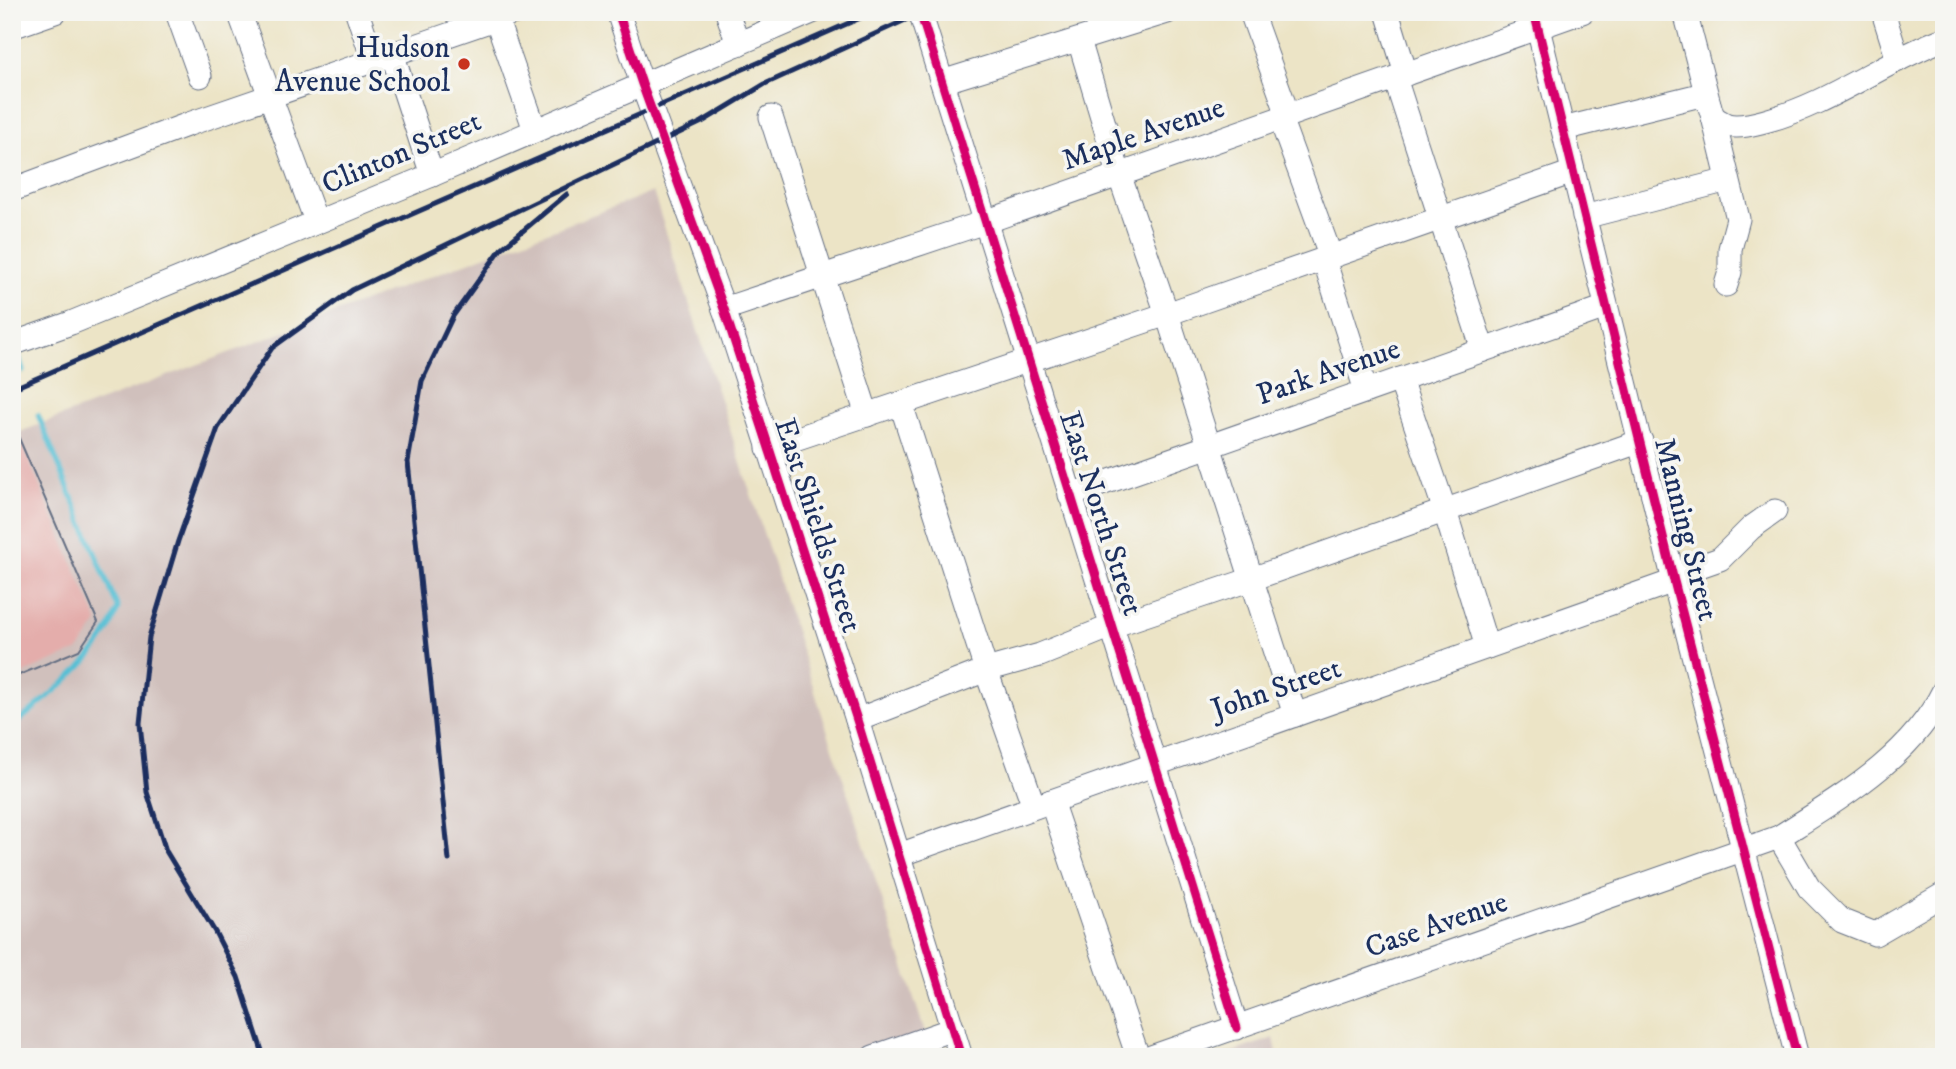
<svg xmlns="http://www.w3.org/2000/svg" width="1956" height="1069" viewBox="0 0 1956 1069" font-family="'IM FELL DW Pica',serif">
  <rect width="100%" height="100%" fill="#f6f6f2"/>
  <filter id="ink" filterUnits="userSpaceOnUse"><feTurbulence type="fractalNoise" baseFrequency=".0143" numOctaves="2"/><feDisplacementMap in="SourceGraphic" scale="14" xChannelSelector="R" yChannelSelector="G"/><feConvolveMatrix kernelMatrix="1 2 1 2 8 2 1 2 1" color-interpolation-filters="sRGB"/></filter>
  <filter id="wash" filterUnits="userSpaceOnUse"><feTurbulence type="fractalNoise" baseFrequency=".00686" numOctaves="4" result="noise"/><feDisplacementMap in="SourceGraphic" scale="28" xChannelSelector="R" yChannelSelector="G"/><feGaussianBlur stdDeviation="1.57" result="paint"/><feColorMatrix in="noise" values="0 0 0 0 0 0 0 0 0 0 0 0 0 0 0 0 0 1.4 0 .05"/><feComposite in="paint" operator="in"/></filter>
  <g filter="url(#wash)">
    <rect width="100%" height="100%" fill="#ece4c6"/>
    <g fill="#d0c0bc">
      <path d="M653 192 933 1057H12V435Z"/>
      <path d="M1274 1038 1278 1057H1218Z"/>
    </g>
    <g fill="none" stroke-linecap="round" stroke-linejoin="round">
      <g stroke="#57bfd4" stroke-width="5">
        <path d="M18 353 23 371"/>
        <path d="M12 727C52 692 102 660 118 608L38 415"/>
      </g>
    </g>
    <g id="blocks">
      <path fill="#e4adab" d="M12 422 98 622 79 650 12 678Z"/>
    </g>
  </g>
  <g filter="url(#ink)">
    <use href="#blocks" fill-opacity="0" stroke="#646e82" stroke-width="2"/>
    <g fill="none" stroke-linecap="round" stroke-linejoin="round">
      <g stroke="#646e82" stroke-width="25">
        <g id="minor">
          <path d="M177 12 200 76"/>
          <path d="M239 12 316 221"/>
          <path d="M357 12 374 62"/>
          <path d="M618 12 642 84 724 309 857 720 961 1057"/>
          <path d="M727 12 738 44"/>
          <path d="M920 12 1237 1028"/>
          <path d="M1251 12 1288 115"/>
          <path d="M1387 12 1406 74"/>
          <path d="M1534 12 1674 581 1797 1057"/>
          <path d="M1685 12 1709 104"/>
          <path d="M1883 12 1898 60"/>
          <path d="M496 18 535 130"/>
          <path d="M12 27 55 12"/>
          <path d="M1079 40 1119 174 1167 314 1295 715"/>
          <path d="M392 53 432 175"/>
          <path d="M1395 78 1483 350"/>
          <path d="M942 82 1167 12"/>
          <path d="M771 117 867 415"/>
          <path d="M1713 117C1717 120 1723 123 1727 125 1739 128 1754 124 1765 121 1830 104 1882 62 1944 39"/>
          <path d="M1280 118 1331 257"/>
          <path d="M1563 129 1700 95 1709 104 1713 117 1738 219 1730 249V272L1726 285"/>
          <path d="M12 190 189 124 515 12"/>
          <path d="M1584 217 1728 180"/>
          <path d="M1324 259 1366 391"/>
          <path d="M724 309 985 222 1582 12"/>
          <path d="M12 344 71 323 432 175 812 12"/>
          <path d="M1400 379 1445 511 1487 647"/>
          <path d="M901 404 986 670 1034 807"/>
          <path d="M768 448 1167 314 1573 172"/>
          <path d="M1070 495 1606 307"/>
          <path d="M857 720 986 670 1040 655 1112 626 1252 579 1641 441"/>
          <path d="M1051 801 1138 1057"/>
          <path d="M1779 837 1809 888 1842 921 1875 934 1944 894"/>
          <path d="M899 855 1674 581 1697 567 1720 559 1751 528 1775 511"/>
          <path d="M873 1057 953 1029"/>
          <path d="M1151 1057 1779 837C1840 798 1911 758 1944 690"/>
        </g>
      </g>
      <use href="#minor" stroke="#fff" stroke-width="23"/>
      <g stroke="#1b2f5e" stroke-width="5">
        <path d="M12 389 874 12"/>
        <path d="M449 860 408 462 422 381 453 316 501 249 567 194"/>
        <path d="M264 1057 238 977 215 932 166 851 147 792 140 723 149 637 178 541 218 428 272 348 352 290 702 122 765 84 923 12"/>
      </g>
      <g stroke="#f6f6f2" stroke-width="13">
        <g id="cycleway">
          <path d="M618 12 642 84 724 309 857 720 961 1057"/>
          <path d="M920 12 1237 1028"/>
          <path d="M1534 12 1674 581 1797 1057"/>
        </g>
      </g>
      <use href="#cycleway" stroke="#d6006c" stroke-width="9"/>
    </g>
  </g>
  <circle fill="#c8321e" stroke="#f6f6f2" stroke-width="2.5" cx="464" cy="64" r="7"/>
  <g text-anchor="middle" stroke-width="7" stroke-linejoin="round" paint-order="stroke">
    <g font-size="30" fill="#1b2f5e" stroke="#f6f6f2" text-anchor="end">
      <text x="450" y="57">Hudson<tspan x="450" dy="34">Avenue School</tspan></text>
    </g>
    <g font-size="30" fill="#1b2f5e" stroke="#f6f6f2">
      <text transform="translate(1143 133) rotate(-19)" y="10">Maple Avenue</text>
      <text transform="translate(401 152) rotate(-23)" y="10">Clinton Street</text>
      <text transform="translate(1328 371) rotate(-19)" y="10">Park Avenue</text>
      <text transform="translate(1102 513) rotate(72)" y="10">East North Street</text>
      <text transform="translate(819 525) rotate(72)" y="10">East Shields Street</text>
      <text transform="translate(1687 529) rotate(76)" y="10">Manning Street</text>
      <text transform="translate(1276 688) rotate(-19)" y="10">John Street</text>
      <text transform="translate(1436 924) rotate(-19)" y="10">Case Avenue</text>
    </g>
  </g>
  <rect width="1956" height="1069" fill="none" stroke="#f6f6f2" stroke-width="42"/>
</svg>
